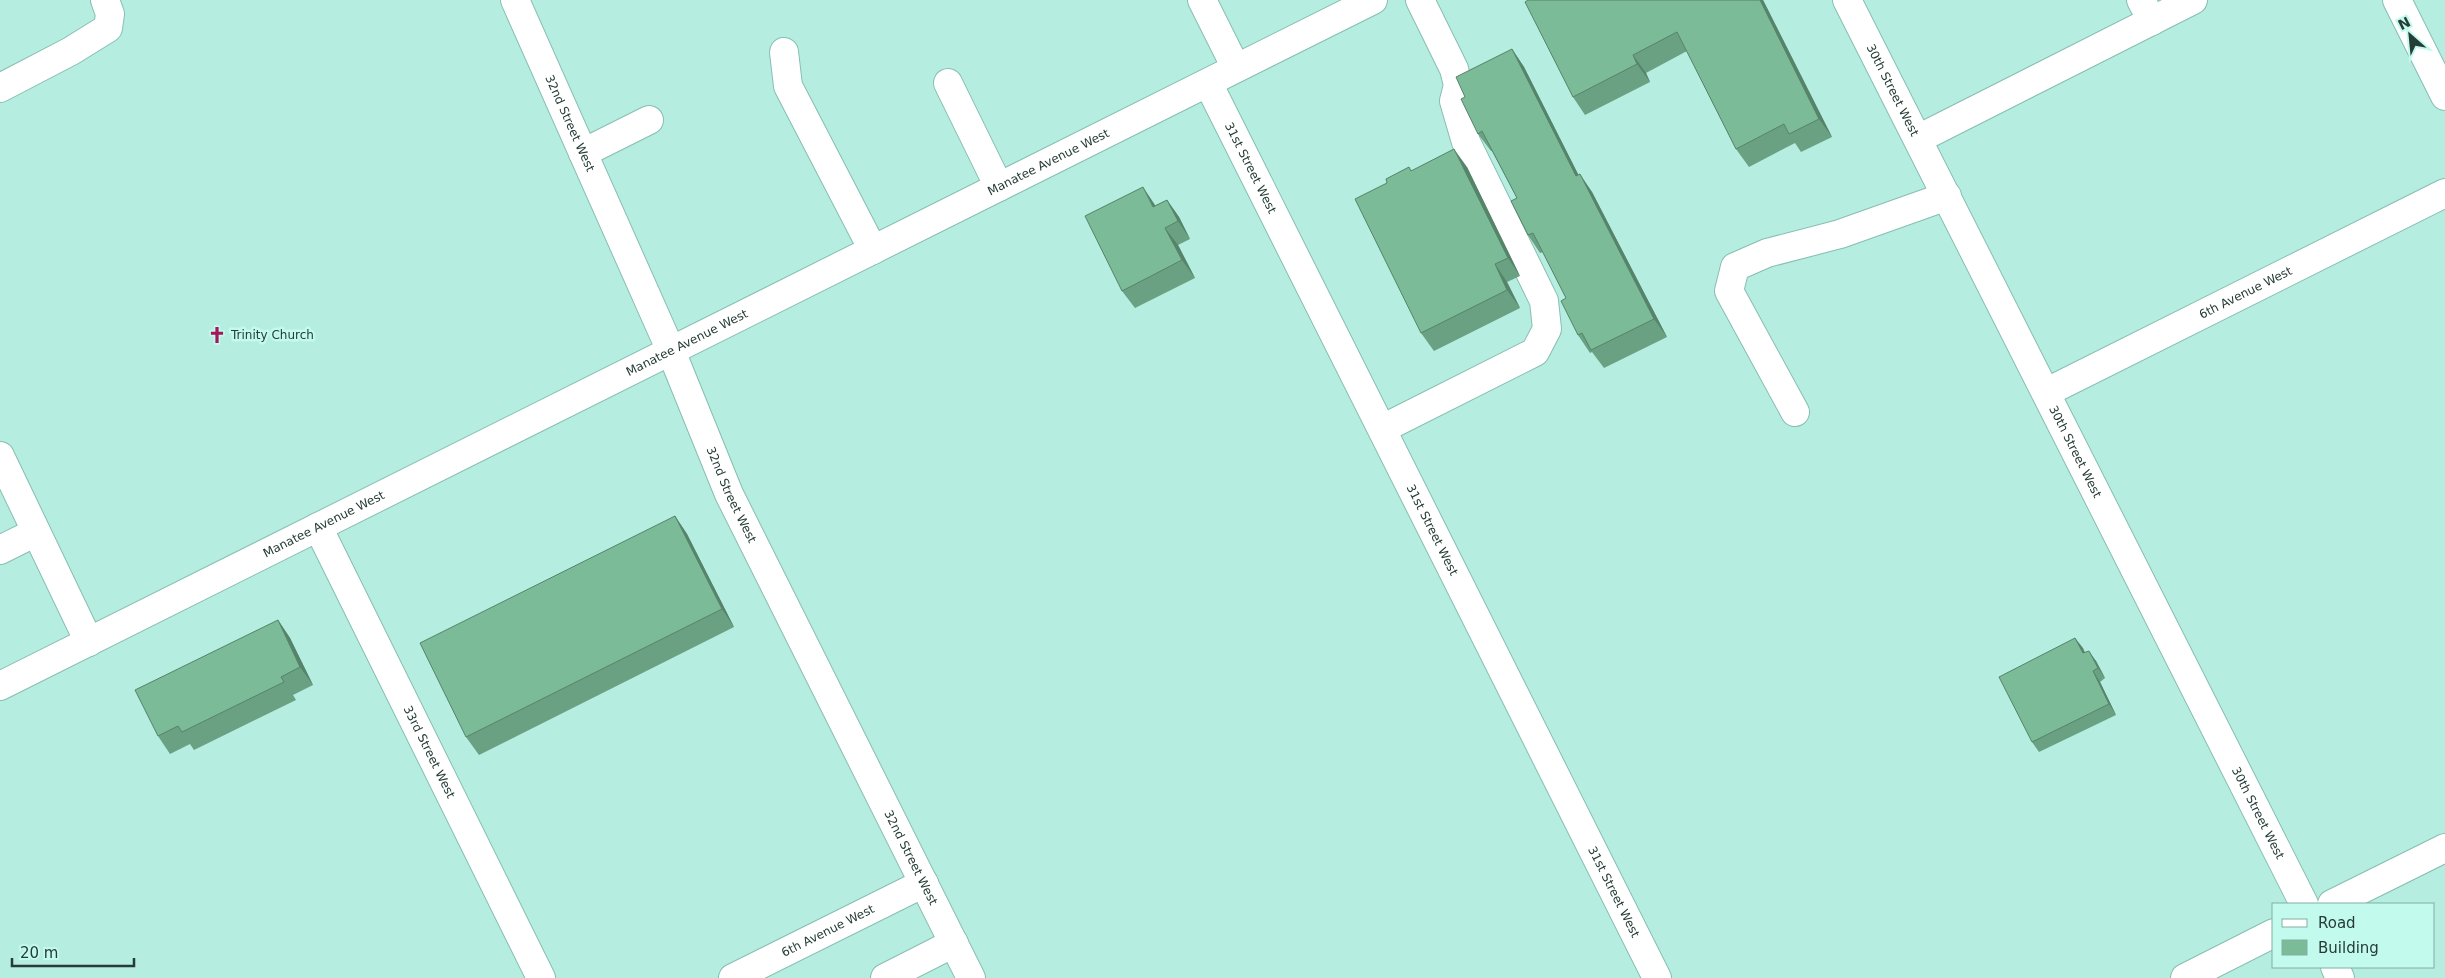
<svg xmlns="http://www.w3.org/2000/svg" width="2445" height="978" viewBox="0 0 2445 978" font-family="'DejaVu Sans',sans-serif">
  <rect width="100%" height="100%" fill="#b5ede0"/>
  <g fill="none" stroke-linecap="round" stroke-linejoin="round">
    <g stroke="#87beb1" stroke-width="30">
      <g id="minor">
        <path id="s1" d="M515 0 671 351 729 494 971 978"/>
        <path d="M1202 0 1236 68"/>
        <path id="s2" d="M1847 0 2304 904"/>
        <path d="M2141 0 2152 21"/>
        <path d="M2397 0 2445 96"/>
        <path d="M784 52 788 86 873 250"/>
        <path d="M948 83 999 187"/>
        <path id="s3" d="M1208 83 1657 978"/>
        <path d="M0 88 71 51 108 28 110 14 105 0"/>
        <path d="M1918 139 2193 0"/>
        <path d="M583 153 649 120"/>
        <path id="s4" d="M2047 392 2445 193"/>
        <path d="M1795 412 1729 291 1735 267 1767 253 1840 234 1947 196"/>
        <path d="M1382 429 1535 352 1547 329 1544 301 1466 142 1454 101 1458 85 1454 69 1420 0"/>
        <path d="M0 456 89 642"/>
        <path id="s5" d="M318 527 541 978"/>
        <path d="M0 550 36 532"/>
        <path d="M2332 904 2445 848"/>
        <path d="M2335 967 2340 978"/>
        <path id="s6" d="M733 978 924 883"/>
        <path d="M885 978 954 943"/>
        <path d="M2185 978 2274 933"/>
      </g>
    </g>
    <g stroke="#87beb1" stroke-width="30">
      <g id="major">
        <path id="s7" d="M0 686 1373 0"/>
      </g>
    </g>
    <use href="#minor" stroke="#fff" stroke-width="28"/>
    <use href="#major" stroke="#fff" stroke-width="28"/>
  </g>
  <g fill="#6aa182">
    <path d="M1528 0H1763L1832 137 1801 152 1795 143 1749 167 1736 149 1687 51 1646 73 1650 82 1585 115 1573 97Z"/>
    <path d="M1512 49 1524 67 1578 174 1592 192 1667 337 1604 368 1592 352 1590 353 1578 335 1566 298 1543 252 1540 253 1528 235 1517 198 1492 151H1491L1478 134 1465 97Z"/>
    <path d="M1409 167 1411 171 1467 167 1520 276 1507 282 1520 308 1434 351 1421 333 1387 183Z"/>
    <path d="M1167 200 1179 217 1190 239 1178 245 1195 278 1135 308 1122 291 1156 205Z"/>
    <path d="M675 516 687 534 734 627 479 755 466 737Z"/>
    <path d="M278 620 290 638 313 685 293 695 296 700 194 750 190 744 170 754 158 736Z"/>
    <path d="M2075 638 2085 653 2096 661 2105 678 2100 682 2116 715 2039 752 2032 742Z"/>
  </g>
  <g fill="#56836a">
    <path d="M1760 0H1763L1832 137 1819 119Z"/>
    <path d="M1512 49 1524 67 1588 194 1576 176Z"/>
    <path d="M1633 55 1646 73 1650 82 1637 64Z"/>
    <path d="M1454 149 1467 167 1520 276 1508 258Z"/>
    <path d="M1580 174 1592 192 1667 337 1654 319Z"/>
    <path d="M1143 187 1155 205 1165 225 1153 207Z"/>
    <path d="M1167 200 1179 217 1190 239 1178 221Z"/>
    <path d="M1165 228 1178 245 1195 278 1182 260Z"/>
    <path d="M1495 264 1507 282 1520 308 1507 290Z"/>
    <path d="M675 516 687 534 734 627 722 609Z"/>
    <path d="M278 620 290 638 313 685 300 667Z"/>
    <path d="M2075 638 2083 648 2090 664 2083 653Z"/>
    <path d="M2089 651 2096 661 2105 678 2098 668Z"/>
    <path d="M2093 671 2100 682 2116 715 2109 704Z"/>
  </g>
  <g fill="#7bbb97" stroke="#56836a">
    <path d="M1528 0H1760L1819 119 1789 134 1784 124 1736 149 1677 32 1633 55 1637 64 1573 97 1525 2Z"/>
    <path d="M1512 49 1576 176 1580 174 1654 319 1591 350 1582 333 1578 335 1561 301 1566 298 1533 233 1528 235 1511 201 1517 198 1482 131 1478 134 1461 99 1465 97 1456 77Z"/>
    <path d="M1454 149 1508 258 1495 264 1507 290 1421 333 1355 199 1387 183 1386 179 1409 167 1411 171Z"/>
    <path d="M1143 187 1153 207 1167 200 1178 221 1165 228 1182 260 1122 291 1085 216Z"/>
    <path d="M675 516 722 609 466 737 420 643Z"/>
    <path d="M278 620 300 667 281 677 284 682 182 732 178 726 158 736 135 690Z"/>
    <path d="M2075 638 2083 653 2089 651 2098 668 2093 671 2109 704 2032 742 1999 677Z"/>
  </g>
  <defs>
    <g id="church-bare" transform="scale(1.35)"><path d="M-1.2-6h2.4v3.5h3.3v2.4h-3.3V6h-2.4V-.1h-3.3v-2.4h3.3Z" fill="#a5175b" stroke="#c2faed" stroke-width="2.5" paint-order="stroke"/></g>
  </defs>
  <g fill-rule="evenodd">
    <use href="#church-bare" x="217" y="335"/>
  </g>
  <g text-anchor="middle" stroke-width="5" stroke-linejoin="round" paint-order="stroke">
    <g font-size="12" fill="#263c37" stroke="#c2faed">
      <text dy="4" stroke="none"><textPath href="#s2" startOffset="101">30th Street West</textPath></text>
      <text dy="4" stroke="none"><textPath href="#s1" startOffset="135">32nd Street West</textPath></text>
      <text dy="4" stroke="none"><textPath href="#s7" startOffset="1172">Manatee Avenue West</textPath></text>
      <text dy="4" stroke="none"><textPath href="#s3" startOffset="95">31st Street West</textPath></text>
      <text dy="4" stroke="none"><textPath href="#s4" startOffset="222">6th Avenue West</textPath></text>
      <text dy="4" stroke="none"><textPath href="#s7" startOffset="768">Manatee Avenue West</textPath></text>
      <text dy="4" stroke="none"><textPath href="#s2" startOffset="506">30th Street West</textPath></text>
      <text dy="4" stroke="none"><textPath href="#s1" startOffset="540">32nd Street West</textPath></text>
      <text dy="4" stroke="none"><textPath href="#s7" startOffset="362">Manatee Avenue West</textPath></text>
      <text dy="4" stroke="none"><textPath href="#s3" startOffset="500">31st Street West</textPath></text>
      <text dy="4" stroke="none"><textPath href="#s5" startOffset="251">33rd Street West</textPath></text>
      <text dy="4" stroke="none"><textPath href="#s2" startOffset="911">30th Street West</textPath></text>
      <text dy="4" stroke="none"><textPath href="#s1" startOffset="945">32nd Street West</textPath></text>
      <text dy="4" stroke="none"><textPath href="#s3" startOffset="905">31st Street West</textPath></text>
      <text dy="4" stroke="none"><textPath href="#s6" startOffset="106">6th Avenue West</textPath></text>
    </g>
    <g font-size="12" fill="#263c37" stroke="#c2faed" text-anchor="start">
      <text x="231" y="339">Trinity Church</text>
    </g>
  </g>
  <rect x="2272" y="903" width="162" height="65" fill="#c2faed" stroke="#84aea4"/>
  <rect x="2282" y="919" width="25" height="8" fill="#ffffff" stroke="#84aea4"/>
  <text x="2318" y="928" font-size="15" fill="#263c37">Road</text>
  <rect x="2282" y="940" width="25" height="15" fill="#7bbb97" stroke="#84aea4"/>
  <text x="2318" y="953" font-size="15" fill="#263c37">Building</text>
  <g transform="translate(2410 35) rotate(333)" stroke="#c2faed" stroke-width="4" paint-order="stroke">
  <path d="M0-4L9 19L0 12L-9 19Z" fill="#263c37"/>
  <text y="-8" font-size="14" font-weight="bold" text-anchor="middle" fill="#263c37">N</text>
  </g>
  <path d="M12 958v8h122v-8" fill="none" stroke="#263c37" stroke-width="2.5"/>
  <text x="20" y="958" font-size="15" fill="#263c37" stroke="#c2faed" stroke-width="4" paint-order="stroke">20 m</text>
</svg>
